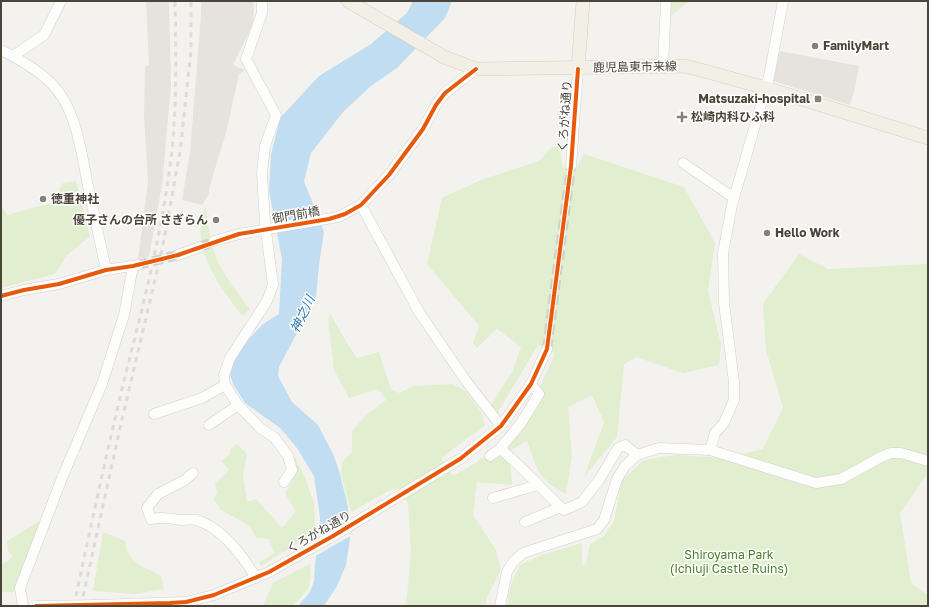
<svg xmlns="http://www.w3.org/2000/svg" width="929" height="607" viewBox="0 0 929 607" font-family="'Golos Text','Noto Sans JP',sans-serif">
  <rect width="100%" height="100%" fill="#f4f2ee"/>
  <g fill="#e1eecf">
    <path d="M671 1H689L671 16Z"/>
    <path d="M559 146 563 168 576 169 584 154 684 187 715 243 708 291 721 344 719 365 683 373 636 357 624 364 617 437 584 477 604 422 592 395 568 407 572 456 566 494C538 480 537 468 527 441L509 451 512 485 477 482 473 515 496 550 501 570 488 595 485 606H404L407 598 411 549 408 503 398 488 388 491 351 512 341 473 343 461 352 452V431L367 414 386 400 378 389 349 398 334 370 328 319 330 314 347 343 357 358 379 352 391 389 399 393 413 386 453 384 466 391 481 412 485 425 441 458 453 476C461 471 470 467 477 462 513 436 539 394 555 353L538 345 498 412 491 405 512 372 521 347 497 329 477 348 473 343 479 326 427 264 442 198 481 180 539 161 552 147Z"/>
    <path d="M76 181 90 236 66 256 55 274 1 288V204L7 215 51 203 63 183Z"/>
    <path d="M205 206C208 223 210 241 216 257 224 276 237 293 250 309L242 316C226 293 205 269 201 240 199 229 203 216 205 206Z"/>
    <path d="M799 254 828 269 928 264V475L926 476 900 513 911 583 928 595V606H507L510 587 520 565 542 555 582 543V565L586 564 590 544 604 536 614 521 622 480 643 461 654 458 677 455 722 458 763 449 783 408 766 350 763 304Z"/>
    <path d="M237 444 247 454 243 474 247 502 256 499 282 528 296 511 285 494 295 474V457L306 480 314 503 315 532 261 566 259 562 275 553 268 539 256 538 250 526 221 510 214 499 217 493 215 484 229 470 222 461 230 454V449Z"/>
    <path d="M41 520 14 592H1V566L13 556 8 552 7 541Z"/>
    <path d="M103 532 125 541C126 545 126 550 128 553 134 566 150 569 161 576L164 589 135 594 93 591Z"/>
    <path d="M310 564C312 588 309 589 293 606H263L273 583Z"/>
  </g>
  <g fill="#e6e3df">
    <path d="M146 1H169L171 86 162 185 149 257 138 259 148 182 144 115 145 66 149 65Z"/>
    <path d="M201 1H253L254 9 253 24 233 65 245 70 239 74 227 129 209 189V194L202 205 182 200 190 153 201 15Z"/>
    <path d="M780 51 859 66 855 88 850 105 773 81Z"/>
  </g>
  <path fill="#c0ddf1" d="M413 1H452L445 18 398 67 371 86 343 112 311 153 304 181 324 232 319 265 316 297 279 367 278 376 292 402 318 425 334 456 340 474 348 507 350 539 346 565 337 586 324 606H298L310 592 314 581 315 564 320 531V517L314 476 297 448 280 428 245 403 233 384 228 367 245 343 263 324 279 314 282 259 269 191 271 155 280 118 319 76 371 44 407 13Z"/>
  <path fill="#f4f2ee" d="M351 514 352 535 314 557 318 533Z"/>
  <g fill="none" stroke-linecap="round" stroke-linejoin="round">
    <g stroke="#d2cfca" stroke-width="10" stroke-dasharray="10 5" stroke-linecap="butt">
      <path d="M200 247 214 241"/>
      <path d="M138 265 178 255"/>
      <path d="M547 349 571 166"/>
    </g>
    <g stroke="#d2d0cb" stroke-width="11">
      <g id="minor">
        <path d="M262 1V13L246 59 276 115 265 146 262 173 265 223 273 285 267 301 230 358 224 375 225 385 238 405 260 428 275 438 288 456 292 470 284 482"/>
        <path d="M1 50C19 59 38 70 52 84 77 110 81 152 88 186 94 214 100 242 106 270"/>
        <path d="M13 56 44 35 61 1"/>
        <path d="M663 66 666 1"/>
        <path d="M683 163 734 198"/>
        <path d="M571 166 578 69"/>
        <path d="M361 205 419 312 466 381 501 426"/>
        <path d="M214 241 239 234 338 217 361 205 389 175 423 129 436 105 445 93 476 69"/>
        <path d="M178 255 200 247"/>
        <path d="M1 296 24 290 59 284 106 270 138 265"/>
        <path d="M531 384 539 394 521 423 500 449C524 467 542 491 564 510L582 502 599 480 618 448 625 445 637 455"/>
        <path d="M154 414 202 398 225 385"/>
        <path d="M209 425 238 405"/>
        <path d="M710 450 715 433 724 423 734 400V382L724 303 723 253 732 205 769 77 783 1"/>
        <path d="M490 456 500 449"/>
        <path d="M193 473 185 480 158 494 147 508 151 519C165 516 168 519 181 520 186 520 192 519 197 520 223 529 243 556 256 578"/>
        <path d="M493 498 538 485"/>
        <path d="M525 522 561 507"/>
        <path d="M96 605 186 602 214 595 269 572 333 536 460 459 501 426 531 384 547 349"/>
        <path d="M23 606 20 588 62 478 102 384 124 315 133 266"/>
        <path d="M500 606 507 572 513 562 523 553 597 529 604 520 617 479 625 466 637 455 659 448 710 450 816 483 841 479 881 457 891 453H901L928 461"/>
      </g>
    </g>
    <g stroke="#d6cebb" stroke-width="14">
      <g id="major">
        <path d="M348 1 444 57 476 69 685 66 708 72 766 88 928 138"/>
        <path d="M578 69 583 1"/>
      </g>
    </g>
    <use href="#minor" stroke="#fdfdfc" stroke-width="10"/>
    <use href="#major" stroke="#f2efe6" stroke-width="13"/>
    <g stroke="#dbdbda" stroke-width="3" stroke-dasharray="5 5" stroke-linecap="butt">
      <path d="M74 606C89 533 105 461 122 389 142 309 163 231 172 149 177 100 176 50 175 1"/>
      <path d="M81 606 120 428 162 250 180 152 191 51V1"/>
    </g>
    <g stroke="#d2d0cb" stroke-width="11" stroke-linecap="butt">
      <path id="minor-bridge" d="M36 606 96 605"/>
    </g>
    <use href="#minor-bridge" stroke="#fdfdfc" stroke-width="10"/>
    <g stroke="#fff" stroke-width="6">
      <g id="cycleway">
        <path d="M1 296 24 290 59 284 106 270 133 266 178 255 239 234 329 219 345 214 361 205 389 175 423 129 436 105 445 93 476 69"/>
        <path d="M36 606 170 603 186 602 214 595 269 572 333 536 460 459 501 426 531 384 547 349 571 166 578 69"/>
      </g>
    </g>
    <use href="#cycleway" stroke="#e8590c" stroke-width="4"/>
  </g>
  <g fill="#868178" stroke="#fff" stroke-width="1.5">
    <circle cx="815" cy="46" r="4"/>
    <rect x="814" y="95" width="8" height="8" rx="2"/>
    <path d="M680 111h4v4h4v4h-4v4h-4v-4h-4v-4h4z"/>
    <circle cx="43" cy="199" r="4"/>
    <circle cx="216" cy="220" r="4"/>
    <circle cx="767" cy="233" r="4"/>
  </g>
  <g text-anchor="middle" stroke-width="3" stroke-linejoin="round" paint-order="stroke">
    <g font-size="12" font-weight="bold" fill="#4b4439" stroke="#fff" text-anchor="start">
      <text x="823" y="50">FamilyMart</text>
      <text x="810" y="103" text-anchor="end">Matsuzaki-hospital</text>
      <text x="691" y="121">松崎内科ひふ科</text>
      <text x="51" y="203">徳重神社</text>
      <text x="208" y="224" text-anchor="end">優子さんの台所 さぎらん</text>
      <text x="775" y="237">Hello Work</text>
    </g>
    <g font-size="12" fill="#4b4439" stroke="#fff">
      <text transform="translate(635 67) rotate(-1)" y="4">鹿児島東市来線</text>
      <text transform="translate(565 116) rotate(-86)" y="4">くろがね通り</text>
      <text transform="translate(296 215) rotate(-10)" y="4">御門前橋</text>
      <text transform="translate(319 532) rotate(-30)" y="4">くろがね通り</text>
    </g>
    <g font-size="12" fill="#4a7f2a" stroke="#fff">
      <text x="729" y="559">Shiroyama Park<tspan x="729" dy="14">(Ichiuji Castle Ruins)</tspan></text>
    </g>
    <g font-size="13" font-style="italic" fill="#2e7ab2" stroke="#fff">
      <text transform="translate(302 314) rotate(-64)" y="5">神之川</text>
    </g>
  </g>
  <rect width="929" height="607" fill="none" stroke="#4b4439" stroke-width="4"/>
</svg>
